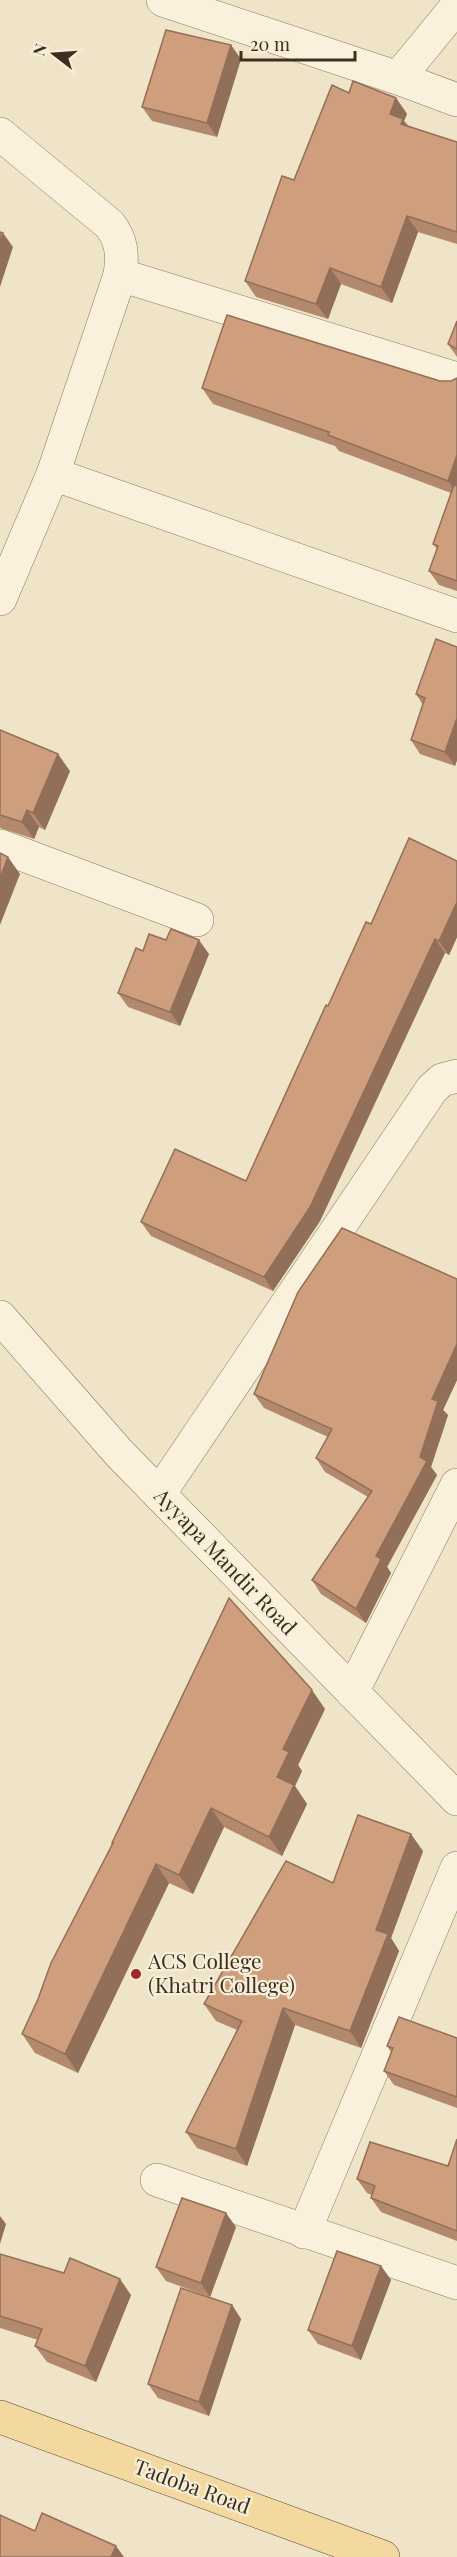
<svg xmlns="http://www.w3.org/2000/svg" width="457" height="2557" viewBox="0 0 457 2557" font-family="'Playfair Display',serif">
  <rect width="100%" height="100%" fill="#f0e4c8"/>
  <g fill="none" stroke-linecap="round" stroke-linejoin="round">
    <g stroke="#8d765c" stroke-width="34">
      <g id="minor">
        <path d="M163 0 398 78 457 100"/>
        <path d="M398 78 457 6"/>
        <path d="M0 134 109 224C122 240 123 255 120 275L53 474"/>
        <path d="M120 275 457 379"/>
        <path d="M0 599 53 474 457 616"/>
        <path d="M0 846 197 920"/>
        <path d="M0 1317 119 1453 457 1799"/>
        <path d="M159 1494 432 1089 442 1080 457 1076"/>
        <path d="M352 1692 457 1485"/>
        <path d="M157 2180 457 2283"/>
        <path d="M304 2232 457 1868"/>
      </g>
    </g>
    <g stroke="#5b4430" stroke-width="34">
      <path id="major" d="M0 2417 383 2557"/>
    </g>
    <use href="#minor" stroke="#faf1dc" stroke-width="33"/>
    <use href="#major" stroke="#f3d9a0" stroke-width="33"/>
  </g>
  <g fill="#b2896c">
    <path d="M241 59 217 137 152 121 142 107Z"/>
    <path d="M349 93 396 98 407 114 404 121 409 126 457 142V244L418 232 392 303 341 284 328 319 256 297 245 281 294 180Z"/>
    <path d="M457 321V357L448 344Z"/>
    <path d="M457 378V591L439 585 429 571 437 549 433 544 451 493 339 451 335 446 213 404 202 388 451 381Z"/>
    <path d="M457 647V760L455 766 420 754 411 740 423 705 416 694Z"/>
    <path d="M0 730 70 771 45 830 39 827 34 839 0 828Z"/>
    <path d="M457 861V937L449 955 445 953 320 1221 273 1291 151 1236 141 1222 246 1181 328 1006 371 924Z"/>
    <path d="M166 940 209 954 180 1026 128 1007 118 993 143 951Z"/>
    <path d="M457 1279V1380L443 1410 448 1415 431 1467 437 1475 387 1567 391 1573 366 1623 321 1594 312 1580 368 1497 325 1472 316 1458 328 1437 264 1408 254 1394Z"/>
    <path d="M325 1709 298 1765 302 1771 295 1786 307 1804 282 1856 224 1827 193 1894 169 1883 78 2073 35 2053 22 2034 113 1844 112 1843Z"/>
    <path d="M423 1851 391 1938 399 1951 361 2048 295 2025 247 2166 197 2148 186 2132 237 2030 216 2021 204 2004 333 1883Z"/>
    <path d="M457 2038V2108L394 2085 384 2071 391 2052 387 2046Z"/>
    <path d="M457 2139V2241L381 2212 371 2198 372 2195 367 2193 357 2179 448 2166Z"/>
    <path d="M236 2227 210 2297 166 2281 156 2267Z"/>
    <path d="M0 2254 131 2295 96 2382 47 2362 35 2346 38 2340 0 2328Z"/>
    <path d="M381 2266 391 2280 361 2360 318 2344 308 2330Z"/>
    <path d="M232 2305 241 2319 209 2416 158 2398 148 2384Z"/>
  </g>
  <g fill="#916f58">
    <path d="M231 45 241 59 217 137 207 123Z"/>
    <path d="M396 98 407 114 404 121 414 135 390 114Z"/>
    <path d="M407 216 418 232 392 303 381 287Z"/>
    <path d="M3 233 13 247 0 287V243Z"/>
    <path d="M330 268 341 284 328 319 316 304Z"/>
    <path d="M457 455V493L448 481Z"/>
    <path d="M457 718V760L455 766 445 752Z"/>
    <path d="M58 754 70 771 45 830 33 813Z"/>
    <path d="M27 810 39 827 34 839 22 822Z"/>
    <path d="M8 857 20 874 0 925V878Z"/>
    <path d="M457 902V937L449 955 439 941Z"/>
    <path d="M435 939 445 953 320 1221 273 1291 264 1277Z"/>
    <path d="M199 940 209 954 180 1026 170 1012Z"/>
    <path d="M457 1344V1380L443 1410 448 1415 431 1467 437 1475 387 1567 391 1573 366 1623 356 1609 376 1556 420 1457 432 1399Z"/>
    <path d="M312 1690 325 1709 298 1765 302 1771 295 1786 307 1804 282 1856 269 1837 277 1777 283 1749Z"/>
    <path d="M211 1808 224 1827 193 1894 179 1875Z"/>
    <path d="M411 1834 423 1851 391 1938 399 1951 361 2048 350 2031 376 1930Z"/>
    <path d="M156 1864 169 1883 78 2073 65 2054Z"/>
    <path d="M283 2008 295 2025 247 2166 236 2149Z"/>
    <path d="M226 2213 236 2227 210 2297 201 2283Z"/>
    <path d="M0 2216 6 2224 0 2244Z"/>
    <path d="M381 2266 391 2280 361 2360 352 2346Z"/>
    <path d="M120 2279 131 2295 96 2382 85 2366Z"/>
    <path d="M232 2305 241 2319 209 2416 199 2402Z"/>
    <path d="M116 2546 124 2557H111Z"/>
  </g>
  <g fill="#cf9f7d" stroke="#916f58" stroke-width="1.5">
    <path d="M166 30 231 45 207 123 142 107Z"/>
    <path d="M353 81 396 98 390 114 403 119 401 124 457 142V232L407 216 381 287 330 268 316 304 245 281 282 176 294 180 332 85 349 93Z"/>
    <path d="M0 232 3 233 0 243Z"/>
    <path d="M227 315 440 381H451L457 378V455L448 481 328 435 329 432 202 388Z"/>
    <path d="M457 321V349L448 344Z"/>
    <path d="M454 485 457 486V581L429 571 438 546 433 544Z"/>
    <path d="M436 639 457 647V718L445 752 411 740 425 698 416 694Z"/>
    <path d="M0 730 58 754 33 813 27 810 22 822 0 815Z"/>
    <path d="M409 838 457 861V902L439 941 435 939 310 1207 264 1277 141 1222 175 1149 246 1181 326 1005 328 1006 366 922 371 924Z"/>
    <path d="M0 853 8 857 0 878Z"/>
    <path d="M171 929 199 940 170 1012 118 993 136 948 143 951 149 934 166 940Z"/>
    <path d="M342 1228 457 1279V1344L432 1399 438 1401 420 1457 427 1461 376 1556 381 1559 356 1609 312 1580 372 1491 316 1458 332 1429 254 1394 298 1292Z"/>
    <path d="M229 1598 312 1690 283 1749 289 1752 277 1777 294 1785 269 1837 211 1808 179 1875 156 1864 65 2054 22 2034 38 1999 51 1963 113 1843H112Z"/>
    <path d="M358 1815 411 1834 376 1930 388 1934 350 2031 283 2008 236 2149 186 2132 242 2021 204 2004 286 1861 333 1883Z"/>
    <path d="M399 2017 457 2038V2097L384 2071 393 2048 387 2046Z"/>
    <path d="M457 2139V2231L371 2198 375 2186 357 2179 370 2142 448 2166Z"/>
    <path d="M182 2198 226 2213 201 2283 156 2267Z"/>
    <path d="M337 2251 381 2266 352 2346 308 2330Z"/>
    <path d="M0 2254 64 2273 70 2258 120 2279 85 2366 35 2346 42 2329 0 2316Z"/>
    <path d="M181 2288 232 2305 199 2402 148 2384Z"/>
    <path d="M42 2513 116 2546 111 2557H0V2515L35 2531Z"/>
  </g>
  <circle fill="#9e2a2b" stroke="#f7eed8" stroke-width="2" cx="136" cy="1974" r="6"/>
  <g text-anchor="middle" stroke-width="4.5" stroke-linejoin="round" paint-order="stroke">
    <g font-size="21" fill="#3d2e20" stroke="#f7eed8">
      <text transform="translate(225 1562) rotate(46)" y="7">Ayyapa Mandir Road</text>
      <text transform="translate(192 2487) rotate(20)" y="7">Tadoba Road</text>
    </g>
    <g font-size="21" fill="#3d2e20" stroke="#f7eed8" text-anchor="start">
      <text x="148" y="1969">ACS College<tspan x="148" dy="24">(Khatri College)</tspan></text>
    </g>
  </g>
  <g transform="translate(54 54) rotate(287)" stroke="#f7eed8" stroke-width="4.5" paint-order="stroke">
  <path d="M0-4.5L10 22L0 15L-10 22Z" fill="#3d2e20"/>
  <text y="-9" font-size="16" font-weight="bold" text-anchor="middle" fill="#3d2e20">N</text>
  </g>
  <path d="M241 51v9h114v-9" fill="none" stroke="#3d2e20" stroke-width="3"/>
  <text x="250" y="51" font-size="18" fill="#3d2e20" stroke="#f7eed8" stroke-width="4.5" paint-order="stroke">20 m</text>
</svg>
